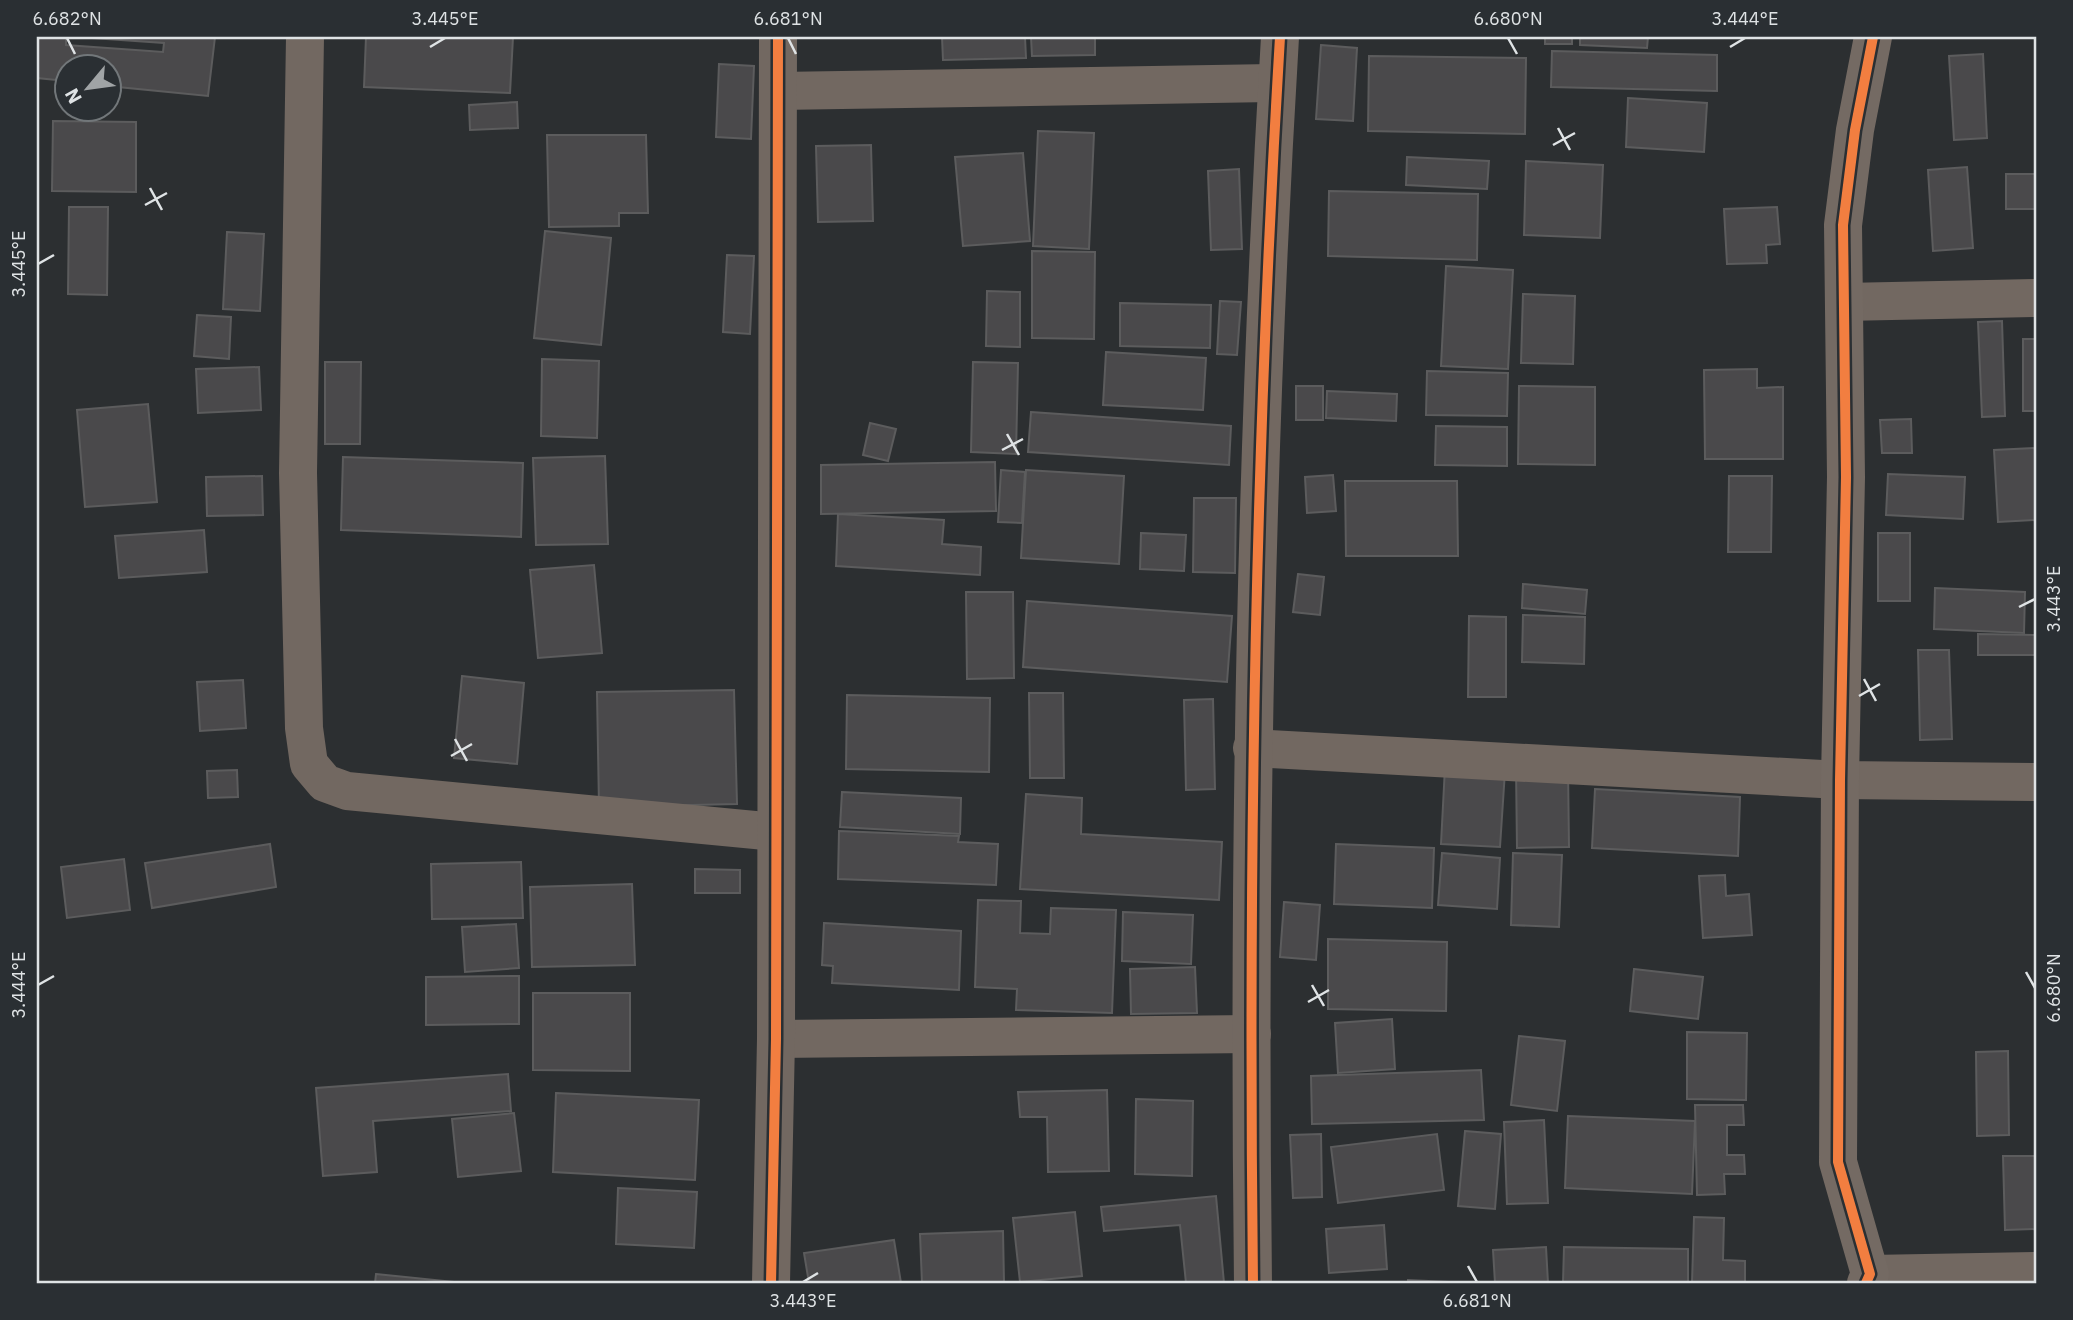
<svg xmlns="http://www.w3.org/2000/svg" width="2073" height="1320" viewBox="0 0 2073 1320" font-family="'IBM Plex Sans',sans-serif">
  <rect width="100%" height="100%" fill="#2c2f31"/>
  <g fill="#4a494b" stroke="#5c5c5d" stroke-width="2">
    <path d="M37 37H66V45L163 52 164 43 77 37H215L208 96 108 86V66H66V81L37 78Z"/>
    <path d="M366 37H513L510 93 364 87Z"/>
    <path d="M942 37H1025L1026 58 943 60Z"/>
    <path d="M1031 37H1095V55L1032 56Z"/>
    <rect x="1545" y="37" width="27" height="7"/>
    <path d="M1580 37H1648L1647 48 1580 45Z"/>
    <path d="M1321 45 1357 48 1353 121 1316 119Z"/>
    <path d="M1552 51 1717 55V91L1551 87Z"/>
    <path d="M1983 54 1987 138 1954 140 1949 56Z"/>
    <path d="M1369 56 1526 58 1525 134 1368 131Z"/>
    <path d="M719 64 754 66 751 139 716 137Z"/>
    <path d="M1628 98 1707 103 1704 152 1626 147Z"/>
    <path d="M517 102 518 128 470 130 469 105Z"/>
    <path d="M53 121 136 122V192L52 191Z"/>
    <path d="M1038 131 1094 133 1089 249 1033 246Z"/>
    <path d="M547 135H646L648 213H619V226L549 227Z"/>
    <path d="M871 145 873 221 818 222 816 146Z"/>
    <path d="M1023 153 1030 241 963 246 955 157Z"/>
    <path d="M1407 157 1489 161 1487 189 1406 185Z"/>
    <path d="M1526 161 1603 165 1600 238 1524 235Z"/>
    <path d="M1967 167 1973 248 1933 251 1928 170Z"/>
    <path d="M1239 169 1242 249 1211 250 1208 171Z"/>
    <rect x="2006" y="174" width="30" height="35"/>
    <path d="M1329 191 1478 194 1477 260 1328 256Z"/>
    <path d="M69 207H108L107 295 68 294Z"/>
    <path d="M1777 207 1780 244 1766 245 1767 263 1727 264 1724 209Z"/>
    <path d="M545 231 611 238 601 345 534 338Z"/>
    <path d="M227 232 264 234 260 311 223 309Z"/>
    <path d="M1032 251 1095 252 1094 339 1032 338Z"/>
    <path d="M727 255 754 256 750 334 723 332Z"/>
    <path d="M1446 266 1513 270 1508 369 1441 366Z"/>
    <path d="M987 291 1020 292V347L986 346Z"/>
    <path d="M1523 294 1575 296 1573 364 1521 363Z"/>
    <path d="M1220 301 1241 302 1237 355 1217 354Z"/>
    <path d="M1120 303 1211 305 1210 348 1120 346Z"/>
    <path d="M197 315 231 317 229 359 194 356Z"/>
    <path d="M2002 321 2005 416 1982 417 1978 322Z"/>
    <rect x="2023" y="339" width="13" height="72"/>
    <path d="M1106 352 1206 358 1203 410 1103 405Z"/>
    <path d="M542 359 599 361 597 438 541 436Z"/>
    <path d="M325 362H361L360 444H325Z"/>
    <path d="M973 362 1018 363 1016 454 971 452Z"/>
    <path d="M259 367 261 410 198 413 196 369Z"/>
    <path d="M1757 369V388L1783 387V459H1705L1704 370Z"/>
    <path d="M1427 371 1508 373 1507 416 1426 415Z"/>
    <rect x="1296" y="386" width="27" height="34"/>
    <path d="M1519 386 1595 387V465L1518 464Z"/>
    <path d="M1327 391 1397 394 1396 421 1326 418Z"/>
    <path d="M148 404 157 502 85 507 77 410Z"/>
    <path d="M1031 412 1231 426 1229 465 1028 452Z"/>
    <path d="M1911 419 1912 453H1882L1880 420Z"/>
    <path d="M870 423 896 429 888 461 863 455Z"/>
    <path d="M1436 426 1507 427V466L1435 465Z"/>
    <path d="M2036 448V520L1998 522 1994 450Z"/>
    <path d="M605 456 608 544 536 545 533 458Z"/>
    <path d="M343 457 523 463 521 537 341 530Z"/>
    <path d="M995 462 996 511 821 514V465Z"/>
    <path d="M1001 470 1025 472 1022 523 998 522Z"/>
    <path d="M1026 470 1124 476 1119 564 1021 558Z"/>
    <path d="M1888 474 1965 477 1963 519 1886 515Z"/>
    <path d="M1333 475 1336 511 1307 513 1305 477Z"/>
    <path d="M262 476 263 515 207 516 206 477Z"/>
    <path d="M1729 476H1772L1771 552H1728Z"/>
    <path d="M1345 481H1457L1458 556H1346Z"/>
    <path d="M1194 498H1236L1235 573 1193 572Z"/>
    <path d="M838 514 944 520 942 544 981 547 980 575 836 566Z"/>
    <path d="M204 530 207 572 119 578 115 536Z"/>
    <path d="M1141 533 1186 535 1184 571 1140 569Z"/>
    <rect x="1878" y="533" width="32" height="68"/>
    <path d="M594 565 602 653 538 658 530 570Z"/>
    <path d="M1298 574 1324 577 1320 615 1293 612Z"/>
    <path d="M1523 584 1587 590 1585 614 1522 608Z"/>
    <path d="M1935 588 2025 592 2024 633 1934 629Z"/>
    <path d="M966 592H1013L1014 678 967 679Z"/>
    <path d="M1027 601 1232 616 1227 682 1023 667Z"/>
    <path d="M1523 615 1585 617 1584 664 1522 662Z"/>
    <path d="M1469 616 1506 617V697H1468Z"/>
    <path d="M1978 634 2036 635V655H1978Z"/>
    <path d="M1918 650H1949L1952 739 1920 740Z"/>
    <path d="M462 676 524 683 517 764 454 758Z"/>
    <path d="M243 680 246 728 200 731 197 682Z"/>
    <path d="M734 690 737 804 599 807 597 692Z"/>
    <path d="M1029 693H1063L1064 778H1030Z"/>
    <path d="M847 695 990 698 989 772 846 769Z"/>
    <path d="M1213 699 1215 789 1186 790 1184 700Z"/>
    <path d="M1445 767 1505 771 1500 847 1441 844Z"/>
    <path d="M1516 767H1568L1569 847 1517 848Z"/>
    <path d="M237 770 238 797 208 798 207 771Z"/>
    <path d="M1595 789 1740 797 1738 856 1592 848Z"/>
    <path d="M842 792 961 798 960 834 840 827Z"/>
    <path d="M1026 794 1082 798 1081 834 1222 842 1219 900 1020 889Z"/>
    <path d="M839 831 959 836 958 842 998 844 996 885 838 879Z"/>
    <path d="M270 844 276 887 152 908 145 863Z"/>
    <path d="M1336 844 1434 848 1432 908 1334 904Z"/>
    <path d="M1442 853 1500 858 1497 909 1438 905Z"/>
    <path d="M1513 853 1562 855 1559 927 1511 925Z"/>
    <path d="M124 859 130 910 67 918 61 867Z"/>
    <path d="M521 862 523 918 432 919 431 864Z"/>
    <path d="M695 869 740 870V893H695Z"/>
    <path d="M1725 875 1726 896 1749 894 1752 935 1703 938 1699 876Z"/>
    <path d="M632 884 635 965 532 967 530 887Z"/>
    <path d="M978 900 1021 901 1020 933 1050 934 1051 908 1116 910 1112 1013 1016 1010 1017 989 975 987Z"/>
    <path d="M1284 902 1320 905 1316 960 1280 957Z"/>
    <path d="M1123 912 1193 915 1191 964 1122 961Z"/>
    <path d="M824 923 961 931 959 990 832 983 833 966 822 965Z"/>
    <path d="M516 924 519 968 465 972 462 927Z"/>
    <path d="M1328 939 1447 942 1446 1011 1328 1009Z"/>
    <path d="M1195 967 1197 1013 1131 1014 1130 969Z"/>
    <path d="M1634 969 1703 977 1698 1019 1630 1011Z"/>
    <path d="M519 976V1024L426 1025V977Z"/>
    <path d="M533 993H630V1071L533 1070Z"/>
    <path d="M1392 1019 1395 1069 1338 1073 1335 1023Z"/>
    <path d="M1687 1032 1747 1033 1746 1100 1687 1099Z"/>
    <path d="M1519 1036 1565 1041 1557 1111 1511 1105Z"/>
    <path d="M2008 1051 2009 1135 1977 1136 1976 1052Z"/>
    <path d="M1481 1070 1484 1120 1312 1124 1311 1076Z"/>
    <path d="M508 1074 511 1111 373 1121 377 1172 323 1176 316 1088Z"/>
    <path d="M1107 1090 1109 1171 1048 1172 1047 1117H1020L1018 1092Z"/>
    <path d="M556 1093 699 1100 695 1180 553 1172Z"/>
    <path d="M1136 1099 1193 1101 1192 1176 1135 1174Z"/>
    <path d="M1695 1105H1743L1744 1125H1727V1155H1744L1745 1174H1724L1725 1194 1697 1195Z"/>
    <path d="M514 1113 521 1171 458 1177 452 1119Z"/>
    <path d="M1568 1116 1695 1121 1692 1194 1565 1188Z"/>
    <path d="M1544 1120 1548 1203 1507 1204 1504 1122Z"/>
    <path d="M1465 1131 1501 1134 1495 1209 1458 1206Z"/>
    <path d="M1321 1134 1322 1197 1293 1198 1290 1135Z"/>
    <path d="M1437 1134 1444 1190 1338 1203 1331 1147Z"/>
    <path d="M2003 1156H2036V1229L2005 1230Z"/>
    <path d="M618 1188 697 1192 694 1248 616 1244Z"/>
    <path d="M1216 1196 1224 1283H1186L1180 1225 1104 1231 1101 1207Z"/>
    <path d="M1075 1212 1082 1276 1020 1282 1013 1218Z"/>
    <path d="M1694 1217 1724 1218 1723 1260 1745 1261V1283H1692Z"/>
    <path d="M1384 1225 1387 1269 1329 1273 1326 1229Z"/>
    <path d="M1003 1231 1004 1283H922L920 1234Z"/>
    <path d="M894 1240 901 1283H809L804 1253Z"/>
    <path d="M1546 1247 1548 1283H1495L1493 1250Z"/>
    <path d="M1564 1247 1688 1249V1283H1563Z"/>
    <path d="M376 1274 464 1283H375Z"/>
    <path d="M1408 1280 1470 1283H1408Z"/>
  </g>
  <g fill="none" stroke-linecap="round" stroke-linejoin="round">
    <g stroke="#726861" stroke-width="38">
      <path d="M305 37 298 473 304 728 309 764 325 783 347 791 776 832"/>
      <path d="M778 91 1277 83"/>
      <path d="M1844 302 2036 298"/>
      <path d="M1252 748 1840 780 2036 782"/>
      <path d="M776 1039 1252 1034"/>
      <path d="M1870 1274 2036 1271"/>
      <path d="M771 1283 776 1039 778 37"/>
      <path d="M1253 1283C1248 868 1255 452 1280 37"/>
    </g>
    <path stroke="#746a63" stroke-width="38" d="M1866 1283 1870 1274 1838 1162 1840 780 1846 477 1843 225 1855 130 1873 37"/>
    <g stroke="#2a2f33" stroke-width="15">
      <g id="cycleway">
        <path d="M771 1283 776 1039 778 37"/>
        <path d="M1253 1283C1248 868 1255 452 1280 37"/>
        <path d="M1866 1283 1870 1274 1838 1162 1840 780 1846 477 1843 225 1855 130 1873 37"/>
      </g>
    </g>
    <use href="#cycleway" stroke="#f27e40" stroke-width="10"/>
  </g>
  <path fill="none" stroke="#dfe3e5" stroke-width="2.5" d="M67 38 75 54M788 38 796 54M1508 38 1517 54M430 47 445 38M1730 47 1745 38M1558 128 1570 150M1553 145 1575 133M150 188 162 210M145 205 167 193M38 264 54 255M1007 434 1019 455M1002 450 1023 439M2019 607 2035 599M1864 679 1876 701M1859 696 1880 684M455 739 467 761M451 756 472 744M2026 972 2035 988M38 985 54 976M1312 985 1324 1006M1308 1002 1329 990M1468 1266 1477 1282M803 1282 818 1273"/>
  <rect width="2073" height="1320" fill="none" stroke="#2a2f33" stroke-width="77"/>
  <g transform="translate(88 88) rotate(241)"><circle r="33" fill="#2a2f33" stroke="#72777a" stroke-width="2"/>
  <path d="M0-5L12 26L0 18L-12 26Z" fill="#a0a4a6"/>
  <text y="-10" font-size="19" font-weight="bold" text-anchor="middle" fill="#dfe3e5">N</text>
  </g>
  <rect x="38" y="38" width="1997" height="1244" fill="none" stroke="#dfe3e5" stroke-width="2.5"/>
  <g font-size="18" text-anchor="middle" fill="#dfe3e5">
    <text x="67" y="25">6.682°N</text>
    <text x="445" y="25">3.445°E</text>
    <text x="788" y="25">6.681°N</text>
    <text x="1508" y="25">6.680°N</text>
    <text x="1745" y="25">3.444°E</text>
    <text transform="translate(19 264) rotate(-90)" y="6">3.445°E</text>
    <text transform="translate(2054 599) rotate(-90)" y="6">3.443°E</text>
    <text transform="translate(19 985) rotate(-90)" y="6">3.444°E</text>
    <text transform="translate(2054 988) rotate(-90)" y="6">6.680°N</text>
    <text x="803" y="1307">3.443°E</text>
    <text x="1477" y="1307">6.681°N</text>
  </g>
</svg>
